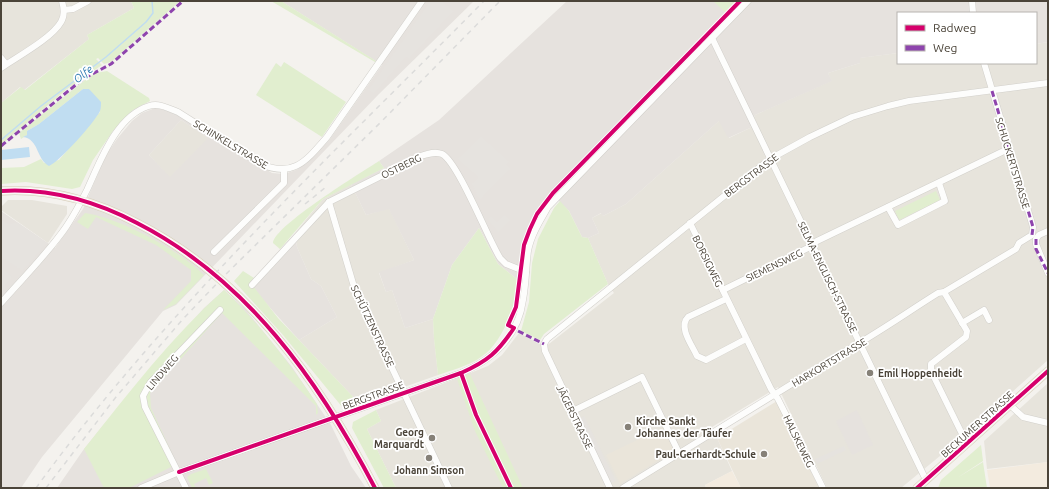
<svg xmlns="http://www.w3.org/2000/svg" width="1049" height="489" viewBox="0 0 1049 489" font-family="Ubuntu,sans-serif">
  <rect width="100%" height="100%" fill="#f4f2ee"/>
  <g fill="#e7e4dc">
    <path d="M1 1H131L134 8 87 35 89 39 24 90 20 87 1 103Z"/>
    <path d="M1048 42V360L946 451 901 488H827L778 387 712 427 732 471 705 485 706 488H396L367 429 381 421 376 410 488 366 502 355 519 333 545 347 614 293 608 284 588 238 599 233 592 218 602 213 603 216 626 204 720 120 729 138 750 128 755 115 831 81 828 73 860 63 859 58 898 53V63H1036V44Z"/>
    <path d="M181 120 209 138 170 178 149 155Z"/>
    <path d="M351 184 366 215 389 208 414 260 379 273 386 292 392 290 405 328 433 319 434 339 438 375 359 403 299 340 337 317 321 286 311 279 297 247 295 233 323 199Z"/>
    <path d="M8 200H32L67 206V214L48 243 1 210V207Z"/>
    <path d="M1048 383V462L987 469 984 441Z"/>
  </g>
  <g fill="#f3ebdf">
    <path d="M1048 462V488H990L987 470Z"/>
    <path d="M732 471 741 488H707L705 485Z"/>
  </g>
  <g fill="#e6e2de" fill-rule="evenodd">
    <path d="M281 1H474L379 94 176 305 163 311 42 457 21 488H1V211L55 248 83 209 106 155 117 139 132 121 142 113 155 108 165 110 177 115 272 173 284 174 296 170 306 164 330 139 382 65ZM181 120 208 138 170 177 149 155Z"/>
    <path d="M567 1H1048V42L1036 44V13H898V53L860 58V63L828 73 832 81 755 115 750 128 728 138 719 121 626 204 603 216 601 213 592 218 599 233 588 238 582 237 569 211 551 193 536 213 528 229 521 260 518 280 498 264 479 228 452 265 433 319 405 328 392 290 386 292 379 272 414 260 389 209 366 215 351 184 384 168 379 161 439 120Z"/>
    <path d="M295 233 297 247 311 279 321 286 337 317 299 340 255 291 250 282Z"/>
    <path d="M224 290 245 309 292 367 331 425 351 466 366 488H57L84 449 133 389 204 308Z"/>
    <path d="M857 410 873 445 852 455 836 421Z"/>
  </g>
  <g fill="#eae5da">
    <path d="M777 401 819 488H741L717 438Z"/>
    <path d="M664 427 675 450 620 484 606 455Z"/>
  </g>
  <g fill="#e1eecf">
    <path d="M131 1H180L111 62 104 64 98 58 96 59 102 65 67 89 1 145V103L21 87 25 90 89 39 87 35 134 8Z"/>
    <path d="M271 1H281L376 61 375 62Z"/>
    <path d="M713 1H737L726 13Z"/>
    <path d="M284 62 346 102 322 137 256 95 276 63 281 67Z"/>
    <path d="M107 71 149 98 150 101 133 110 113 131 93 160 80 187 72 189 26 182 1 184V168L24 167 41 159 44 163 59 160 100 112 89 89H83L39 124 27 131V135L21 139 19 133 85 80 96 73Z"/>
    <path d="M379 161 384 168 323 199 280 249 273 243C274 226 362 172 379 161Z"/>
    <path d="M936 191 940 200 899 220 895 211Z"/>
    <path d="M560 201 569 211 582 237 588 238 608 284 544 334 540 340 521 331 529 302 532 263 538 239 554 208Z"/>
    <path d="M85 213C120 218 179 250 204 275L176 304 163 310 191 281V270L156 245 96 217 88 229 77 222Z"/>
    <path d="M479 228 498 264 518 280C517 304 502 344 481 357 469 366 452 370 438 375L434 339 433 319 452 265Z"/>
    <path d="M243 271 254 278 250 282 278 318 359 403 343 408 283 335 234 281Z"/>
    <path d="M224 290C260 324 289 363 317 404L318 413 316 415V406L222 313 150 393 151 408 177 464 129 488H104L84 449C128 394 171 337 224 290Z"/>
    <path d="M470 374 523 488H513L478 415 464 376Z"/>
    <path d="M461 377 475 416 510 488H503L475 431 457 379Z"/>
    <path d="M376 410 381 421 367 429 396 488H384L352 428 353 422Z"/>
    <path d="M981 445 983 461 957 478 983 462 987 488H938L941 480Z"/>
    <path d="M206 469 213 483 209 485 206 478 194 484 196 488H192L187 477 191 474Z"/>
  </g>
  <g fill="#e6e3df">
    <path d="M430 1H442L454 11 409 59 406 57 374 94 368 90Z"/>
    <path d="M481 136 510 162 506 165 510 169 481 199 477 195 472 184 478 177 457 159Z"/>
    <path d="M504 215 510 220 498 232 488 219 491 216 497 222Z"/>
    <path d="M1 219 8 224 18 223 47 243 23 271 1 257Z"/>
    <path d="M1 267 12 277 4 286 6 287 1 293Z"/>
    <path d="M584 416 616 481 611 483 580 419Z"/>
    <path d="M844 446 846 450 817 464 815 459Z"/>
  </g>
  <g fill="#c0ddf1">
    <path d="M83 89H89L101 102C101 105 101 108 100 111 95 122 59 162 49 166 36 159 39 139 23 137L27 135V131L39 124Z"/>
    <path d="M29 147 30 157 1 160V150Z"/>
  </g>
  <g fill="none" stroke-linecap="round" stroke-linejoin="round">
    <path stroke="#c0ddf1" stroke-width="1.5" d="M1 140 41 106 106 57 146 22 153 13 152 1"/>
    <g stroke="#d2d0cb" stroke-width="7">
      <g id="minor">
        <path d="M972 1 973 13"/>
        <path d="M64 10 73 9 88 1"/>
        <path d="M712 38 926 480"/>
        <path d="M1 58 6 64"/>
        <path d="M1 68C17 57 52 38 61 22 65 16 64 8 62 1"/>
        <path d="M329 202 355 290 449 488"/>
        <path d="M888 207 898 225 945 201 939 183"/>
        <path d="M690 223 771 389 778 399 823 488"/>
        <path d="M1048 231 1039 235 1036 239V244L1048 273"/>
        <path d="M214 252 284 183V170"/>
        <path d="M252 285 329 202 421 156C427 154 435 151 442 154 458 162 488 239 500 258L506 264 526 272"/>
        <path d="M723 290 812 246 817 241 1008 149"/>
        <path d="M944 292 967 331 966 337 931 364V371L967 444"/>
        <path d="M726 299 688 317C678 327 692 345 697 356L706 360 746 339"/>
        <path d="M1 303C22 279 49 252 66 227 74 215 81 202 87 190 100 162 116 116 149 106 159 103 168 108 178 112L260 164C294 178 306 161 327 137L422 1"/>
        <path d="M962 323 984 310 989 320"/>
        <path d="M1010 405 1023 417 1048 423"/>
        <path d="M573 411 642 377 679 453"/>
        <path d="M141 488 179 472 461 373C494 359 518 337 523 300 526 284 526 267 528 251 531 235 540 221 548 207L748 1"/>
        <path d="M186 488 145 407 143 396 150 383 220 310"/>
        <path d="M610 488 545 351 544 344 547 339 770 159 810 137 852 117 888 106 909 101 1048 83"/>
        <path d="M623 488 842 353C875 335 906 313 938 293L944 292 1016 249 1019 243 1032 235 1033 227 984 63"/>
      </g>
    </g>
    <g stroke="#d6cebb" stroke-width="9">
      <g id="major">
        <path d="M1 191C49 188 95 201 137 223 247 279 319 381 375 488"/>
        <path d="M917 488 1048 371"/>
      </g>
    </g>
    <use href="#minor" stroke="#fdfdfc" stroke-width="6"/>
    <use href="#major" stroke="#f2efe6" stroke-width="8"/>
    <g stroke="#dbdbda" stroke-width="1.5" stroke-dasharray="5 5" stroke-linecap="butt">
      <path d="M305 204 326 187"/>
      <path d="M36 488C166 309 329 158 484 1"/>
      <path d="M46 488 116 397 183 319 226 274 382 121 500 1"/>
    </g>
    <g stroke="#8e44ad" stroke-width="3" stroke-dasharray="6 3" stroke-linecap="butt">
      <path d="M992 91 1033 227 1032 235"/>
      <path d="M1 146 83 79 111 64 183 1"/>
      <path d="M1036 239V249L1048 273"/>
      <path d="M510 327 544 344"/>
    </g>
    <g stroke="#fff" stroke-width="6">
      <g id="cycleway">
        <path d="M1 191C49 188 95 201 137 223 247 279 319 381 375 488"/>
        <path d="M461 373 476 415 511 488"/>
        <path d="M179 472 461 373C488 361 498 352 514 328L508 325 516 307 524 245 530 229 537 214 553 193 740 1"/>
        <path d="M917 488 1048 371"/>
      </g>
    </g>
    <use href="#cycleway" stroke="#d6006c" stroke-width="4"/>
  </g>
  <g fill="#868178" stroke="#fff" stroke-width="1.5">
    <circle cx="870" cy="373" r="4"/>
    <circle cx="628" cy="427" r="4"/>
    <circle cx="432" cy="438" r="4"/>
    <circle cx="764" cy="454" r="4"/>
    <circle cx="429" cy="458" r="4"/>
  </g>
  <g text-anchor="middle" stroke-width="3.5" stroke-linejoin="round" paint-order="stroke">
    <g font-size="10" fill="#4b4439" stroke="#fff">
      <text transform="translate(231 144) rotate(31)" y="4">SCHINKELSTRASSE</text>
      <text transform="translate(1013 163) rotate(73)" y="4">SCHUCKERTSTRASSE</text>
      <text transform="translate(401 166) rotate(-26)" y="4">OSTBERG</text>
      <text transform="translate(751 175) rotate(-37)" y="4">BERGSTRASSE</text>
      <text transform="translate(708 261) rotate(64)" y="4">BORSIGWEG</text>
      <text transform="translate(774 265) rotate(-26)" y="4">SIEMENSWEG</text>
      <text transform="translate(828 277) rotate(64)" y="4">SELMA-ENGLISCH-STRASSE</text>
      <text transform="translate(373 326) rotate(65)" y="4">SCHÜTZENSTRASSE</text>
      <text transform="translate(829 362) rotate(-31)" y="4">HARKORTSTRASSE</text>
      <text transform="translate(162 372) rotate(-49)" y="4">LINDWEG</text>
      <text transform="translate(373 395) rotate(-20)" y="4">BERGSTRASSE</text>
      <text transform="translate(575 417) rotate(64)" y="4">JÄGERSTRASSE</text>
      <text transform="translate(977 424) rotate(-42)" y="4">BECKUMER STRASSE</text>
      <text transform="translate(799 441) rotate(64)" y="4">HALSKEWEG</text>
    </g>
    <g font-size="10" font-weight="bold" fill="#4b4439" stroke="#fff" text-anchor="start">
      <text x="878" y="377">Emil Hoppenheidt</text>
      <text x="636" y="425">Kirche Sankt<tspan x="636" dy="12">Johannes der Täufer</tspan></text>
      <text x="424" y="436" text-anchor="end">Georg<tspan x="424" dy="12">Marquardt</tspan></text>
      <text x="756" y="458" text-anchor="end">Paul-Gerhardt-Schule</text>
      <text x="429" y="474" text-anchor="middle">Johann Simson</text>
    </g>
    <g font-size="11" font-style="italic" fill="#2e7ab2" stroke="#fff">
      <text transform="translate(83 74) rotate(-39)" y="4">Olfe</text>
    </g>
  </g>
  <rect width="1049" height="489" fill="none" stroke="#4b4439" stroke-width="4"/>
  <rect x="897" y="12" width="140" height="52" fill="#ffffff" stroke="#b7b4b0"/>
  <rect x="905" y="25" width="20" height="6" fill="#d6006c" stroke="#b7b4b0"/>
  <text x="933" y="32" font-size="12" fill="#4b4439">Radweg</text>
  <rect x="905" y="45" width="20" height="6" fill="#8e44ad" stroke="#b7b4b0"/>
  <text x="933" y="52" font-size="12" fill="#4b4439">Weg</text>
</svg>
